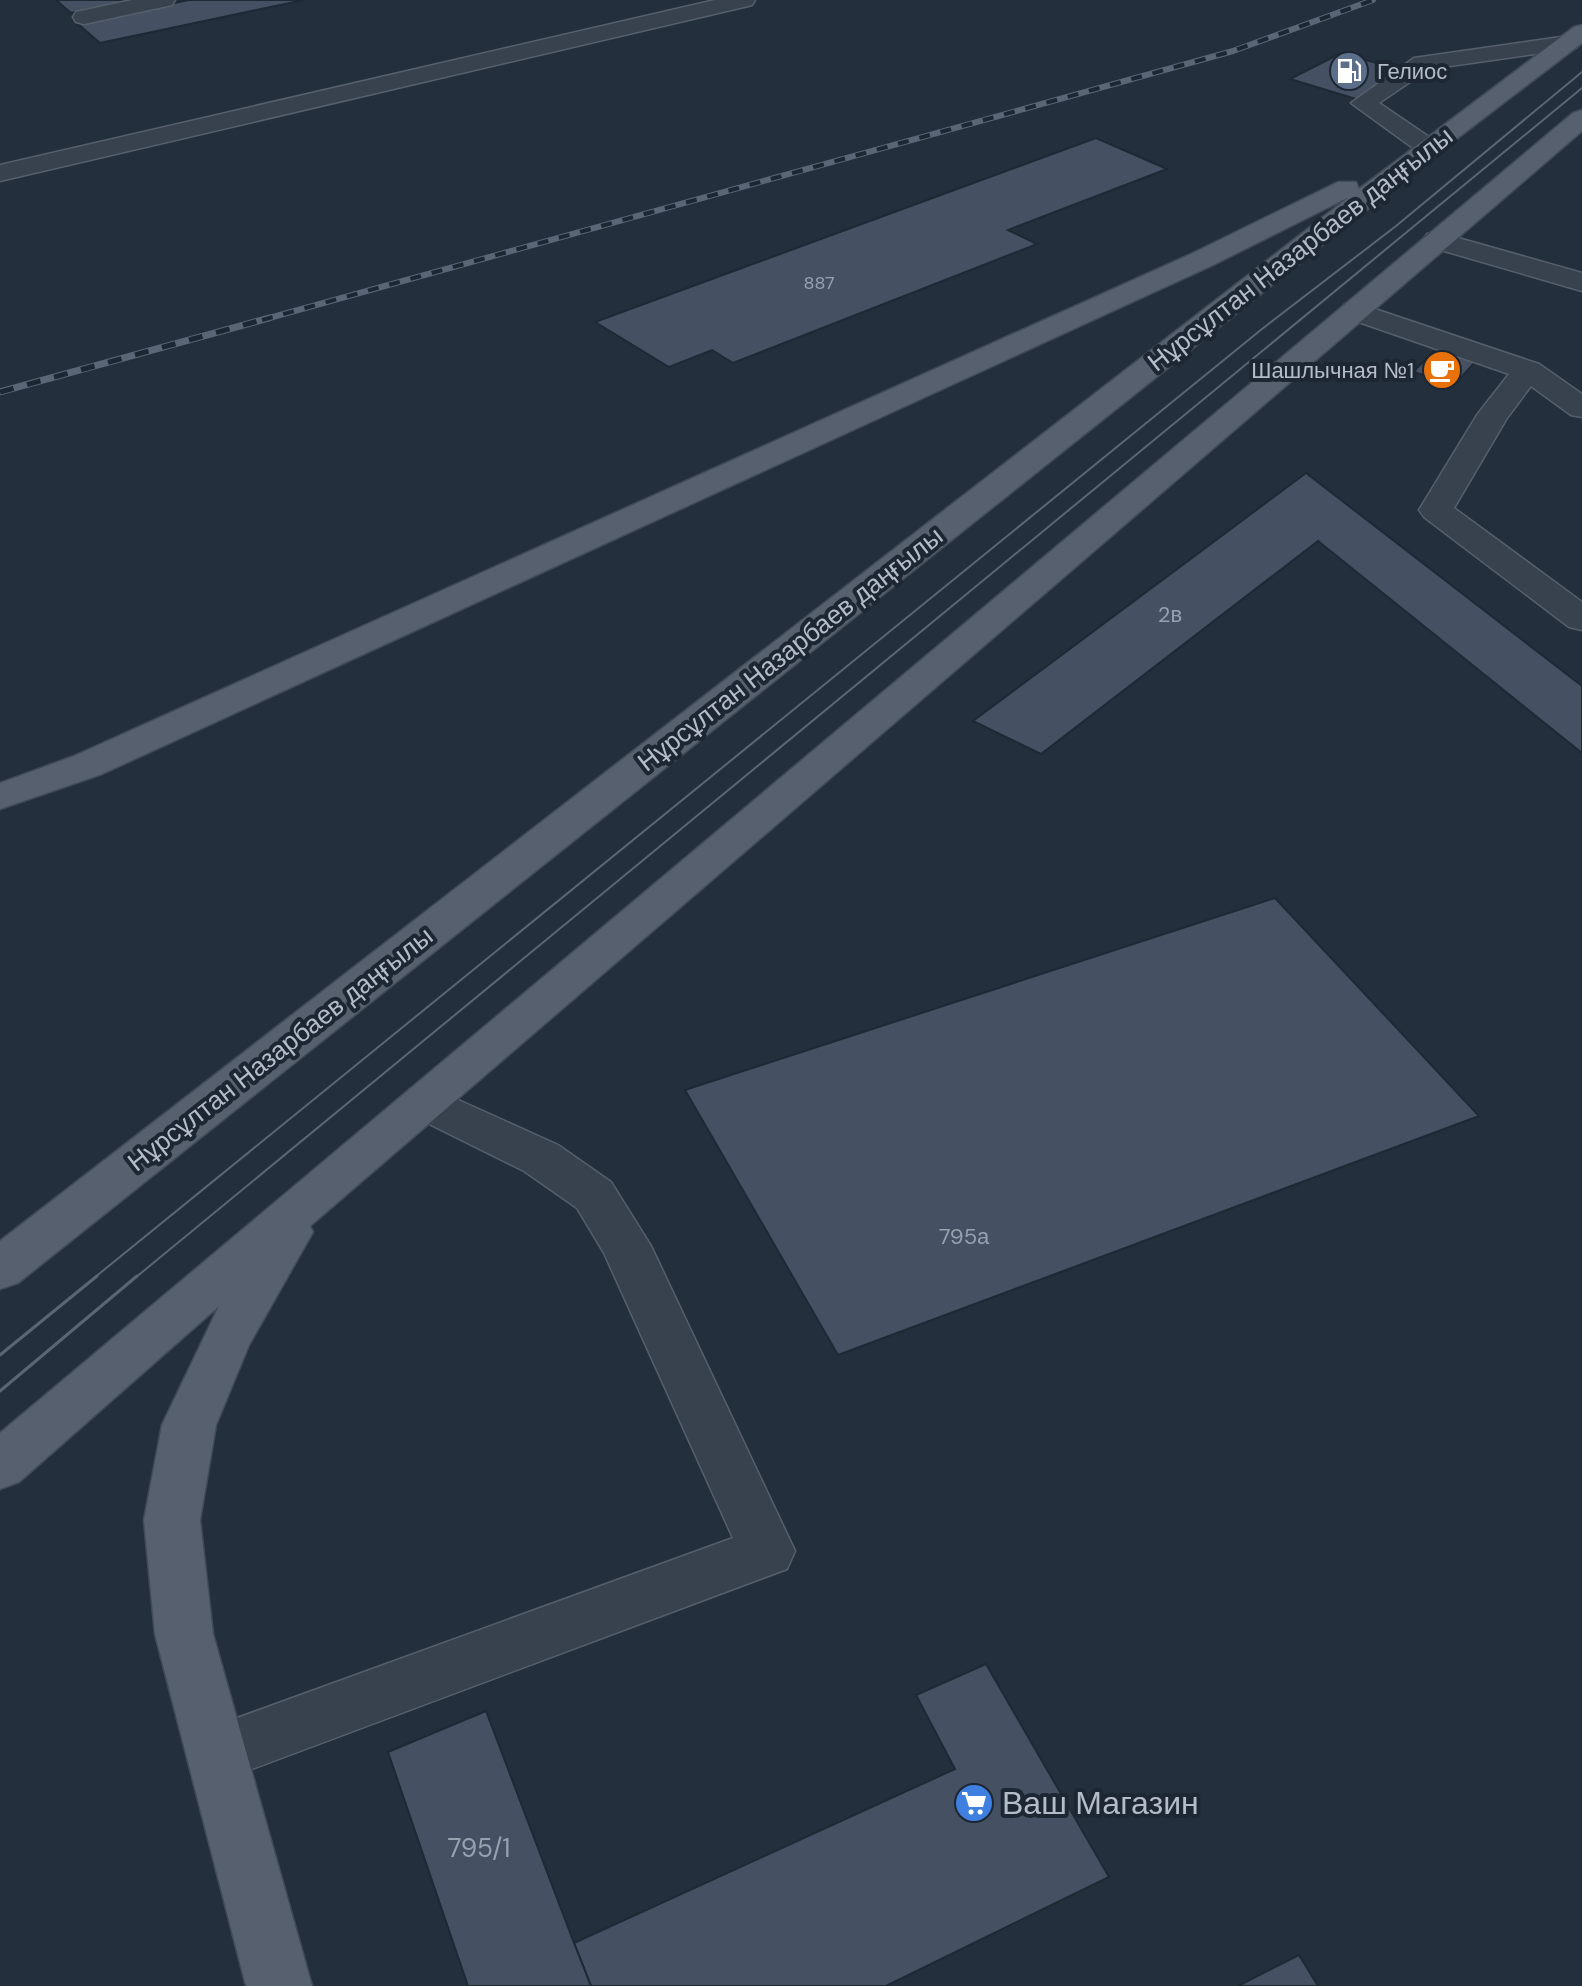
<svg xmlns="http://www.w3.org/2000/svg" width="1582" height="1986" viewBox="0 0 1582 1986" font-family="'DM Sans',sans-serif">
  <rect width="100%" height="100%" fill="#242f3e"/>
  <g fill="#455162" stroke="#1f2835" stroke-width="2">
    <path d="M56 0H131L71 13Z"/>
    <path d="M189 0H304L100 43 77 23Z"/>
    <path d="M1341 53 1405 71 1356 99 1290 79Z"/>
    <path d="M1096 138 1167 169 1008 230 1037 244 733 363 712 350 669 367 595 322Z"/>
    <path d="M1435 350 1476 361 1455 384 1413 372Z"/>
    <path d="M1306 473 1582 686V753L1318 541 1041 754 973 721Z"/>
    <path d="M1275 898 1479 1116 838 1355 685 1090Z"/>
    <path d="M986 1664 1109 1877 886 1986H591L574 1943 955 1769 916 1695Z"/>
    <path d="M486 1711 574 1943 591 1986H468L388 1752Z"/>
    <path d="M1299 1955 1318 1986H1238Z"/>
  </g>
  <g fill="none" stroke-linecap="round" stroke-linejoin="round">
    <g stroke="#565f6c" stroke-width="3">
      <g id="minor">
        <path d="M132 0H175L172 5 84 24 76 22 73 17 76 12Z"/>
        <path d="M715 0H755L752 5 744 7 0 181V165Z"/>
        <path d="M1568 36 1576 38 1580 43 1576 48 1429 69 1379 103 1438 143 1442 148 1438 153H1420L1351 103 1414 58Z"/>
        <path d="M1437 232 1582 273V291L1427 246 1423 240 1427 234Z"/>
        <path d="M1354 302 1539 364 1582 394V417L1571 415 1531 386 1507 418 1454 508 1582 602V630L1569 627 1424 517 1419 510 1477 415 1509 374 1344 317 1339 311 1344 305Z"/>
        <path d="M425 1085 558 1145 611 1182 651 1246 795 1551 787 1569 217 1782 196 1773 187 1753 196 1733 733 1538 604 1253 577 1208 524 1171 409 1114 402 1102 409 1090Z"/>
      </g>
    </g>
    <g stroke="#414a57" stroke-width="3">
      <g id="major">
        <path d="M1582 25V43L1438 153 18 1283 0 1289V1241L1349 197 1211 266 102 774 0 809V783L74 756 1191 254 1338 182H1356L1359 189 1574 27Z"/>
        <path d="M1582 110V131L310 1226 313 1232 249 1345 216 1425 200 1520 213 1634 312 1986H246L155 1634 144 1520 162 1425 219 1306 19 1482 0 1489V1433L1573 113Z"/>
      </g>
    </g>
    <use href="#minor" fill="#38414e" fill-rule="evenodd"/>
    <use href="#major" fill="#56606e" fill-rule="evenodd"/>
    <g stroke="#5a6575" stroke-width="2">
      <path d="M94 1278 1262 329 1396 226 1582 72"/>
      <path d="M135 1278 1582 88"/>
    </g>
    <g stroke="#5a6575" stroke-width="3">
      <path d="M0 1355 97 1276"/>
      <path d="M0 1391 137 1276"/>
    </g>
    <g stroke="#5a6575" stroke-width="6">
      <path id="rail-far1" d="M262 320 1233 51 1373 0"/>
    </g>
    <g stroke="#5a6575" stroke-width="7">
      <path id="rail" d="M0 392 269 318"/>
    </g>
    <use href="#rail-far1" stroke="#1d2633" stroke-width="4" stroke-dasharray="11" stroke-linecap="butt"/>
    <use href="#rail" stroke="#1d2633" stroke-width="5" stroke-dasharray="14" stroke-linecap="butt"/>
  </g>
  <defs>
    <g id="fuel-disc" transform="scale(2)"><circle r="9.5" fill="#5c6f8a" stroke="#1d2633"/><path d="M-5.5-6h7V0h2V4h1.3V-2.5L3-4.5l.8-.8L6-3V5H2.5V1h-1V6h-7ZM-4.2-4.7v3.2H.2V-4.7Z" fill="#fff"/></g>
    <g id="cafe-disc" transform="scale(2)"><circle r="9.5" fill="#e8710a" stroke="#1d2633"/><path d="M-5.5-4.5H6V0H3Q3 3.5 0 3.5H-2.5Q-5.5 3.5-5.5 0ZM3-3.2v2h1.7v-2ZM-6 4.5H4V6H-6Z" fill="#fff"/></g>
    <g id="supermarket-disc" transform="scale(2)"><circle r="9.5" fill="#3f7fe0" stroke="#1d2633"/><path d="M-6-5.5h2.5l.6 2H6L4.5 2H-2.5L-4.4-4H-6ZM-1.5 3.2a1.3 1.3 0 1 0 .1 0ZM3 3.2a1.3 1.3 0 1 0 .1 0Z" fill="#fff"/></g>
  </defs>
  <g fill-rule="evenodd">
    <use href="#fuel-disc" x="1349" y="71"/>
    <use href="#cafe-disc" x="1442" y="370"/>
    <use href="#supermarket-disc" x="974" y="1803"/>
  </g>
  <g text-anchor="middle" stroke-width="8" stroke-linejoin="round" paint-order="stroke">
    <g font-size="18" fill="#98a1af">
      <text x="819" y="289">887</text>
    </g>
    <g font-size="22" fill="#b4bcc9" stroke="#1d2633" text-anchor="start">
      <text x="1377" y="79">Гелиос</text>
      <text x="1414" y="378" text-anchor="end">Шашлычная №1</text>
    </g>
    <g font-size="22" fill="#98a1af">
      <text x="1170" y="622">2в</text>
      <text x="964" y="1244">795а</text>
    </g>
    <g font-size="26" fill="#b4bcc9" stroke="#1d2633">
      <text transform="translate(1300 249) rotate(-38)" y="9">Нұрсұлтан Назарбаев даңғылы</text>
      <text transform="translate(790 649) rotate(-38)" y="9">Нұрсұлтан Назарбаев даңғылы</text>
      <text transform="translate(280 1049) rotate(-38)" y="9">Нұрсұлтан Назарбаев даңғылы</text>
    </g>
    <g font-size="26" fill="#98a1af">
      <text x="479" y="1857">795/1</text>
    </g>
    <g font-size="32" fill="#b4bcc9" stroke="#1d2633" text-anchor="start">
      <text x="1002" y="1814">Ваш Магазин</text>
    </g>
  </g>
</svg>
